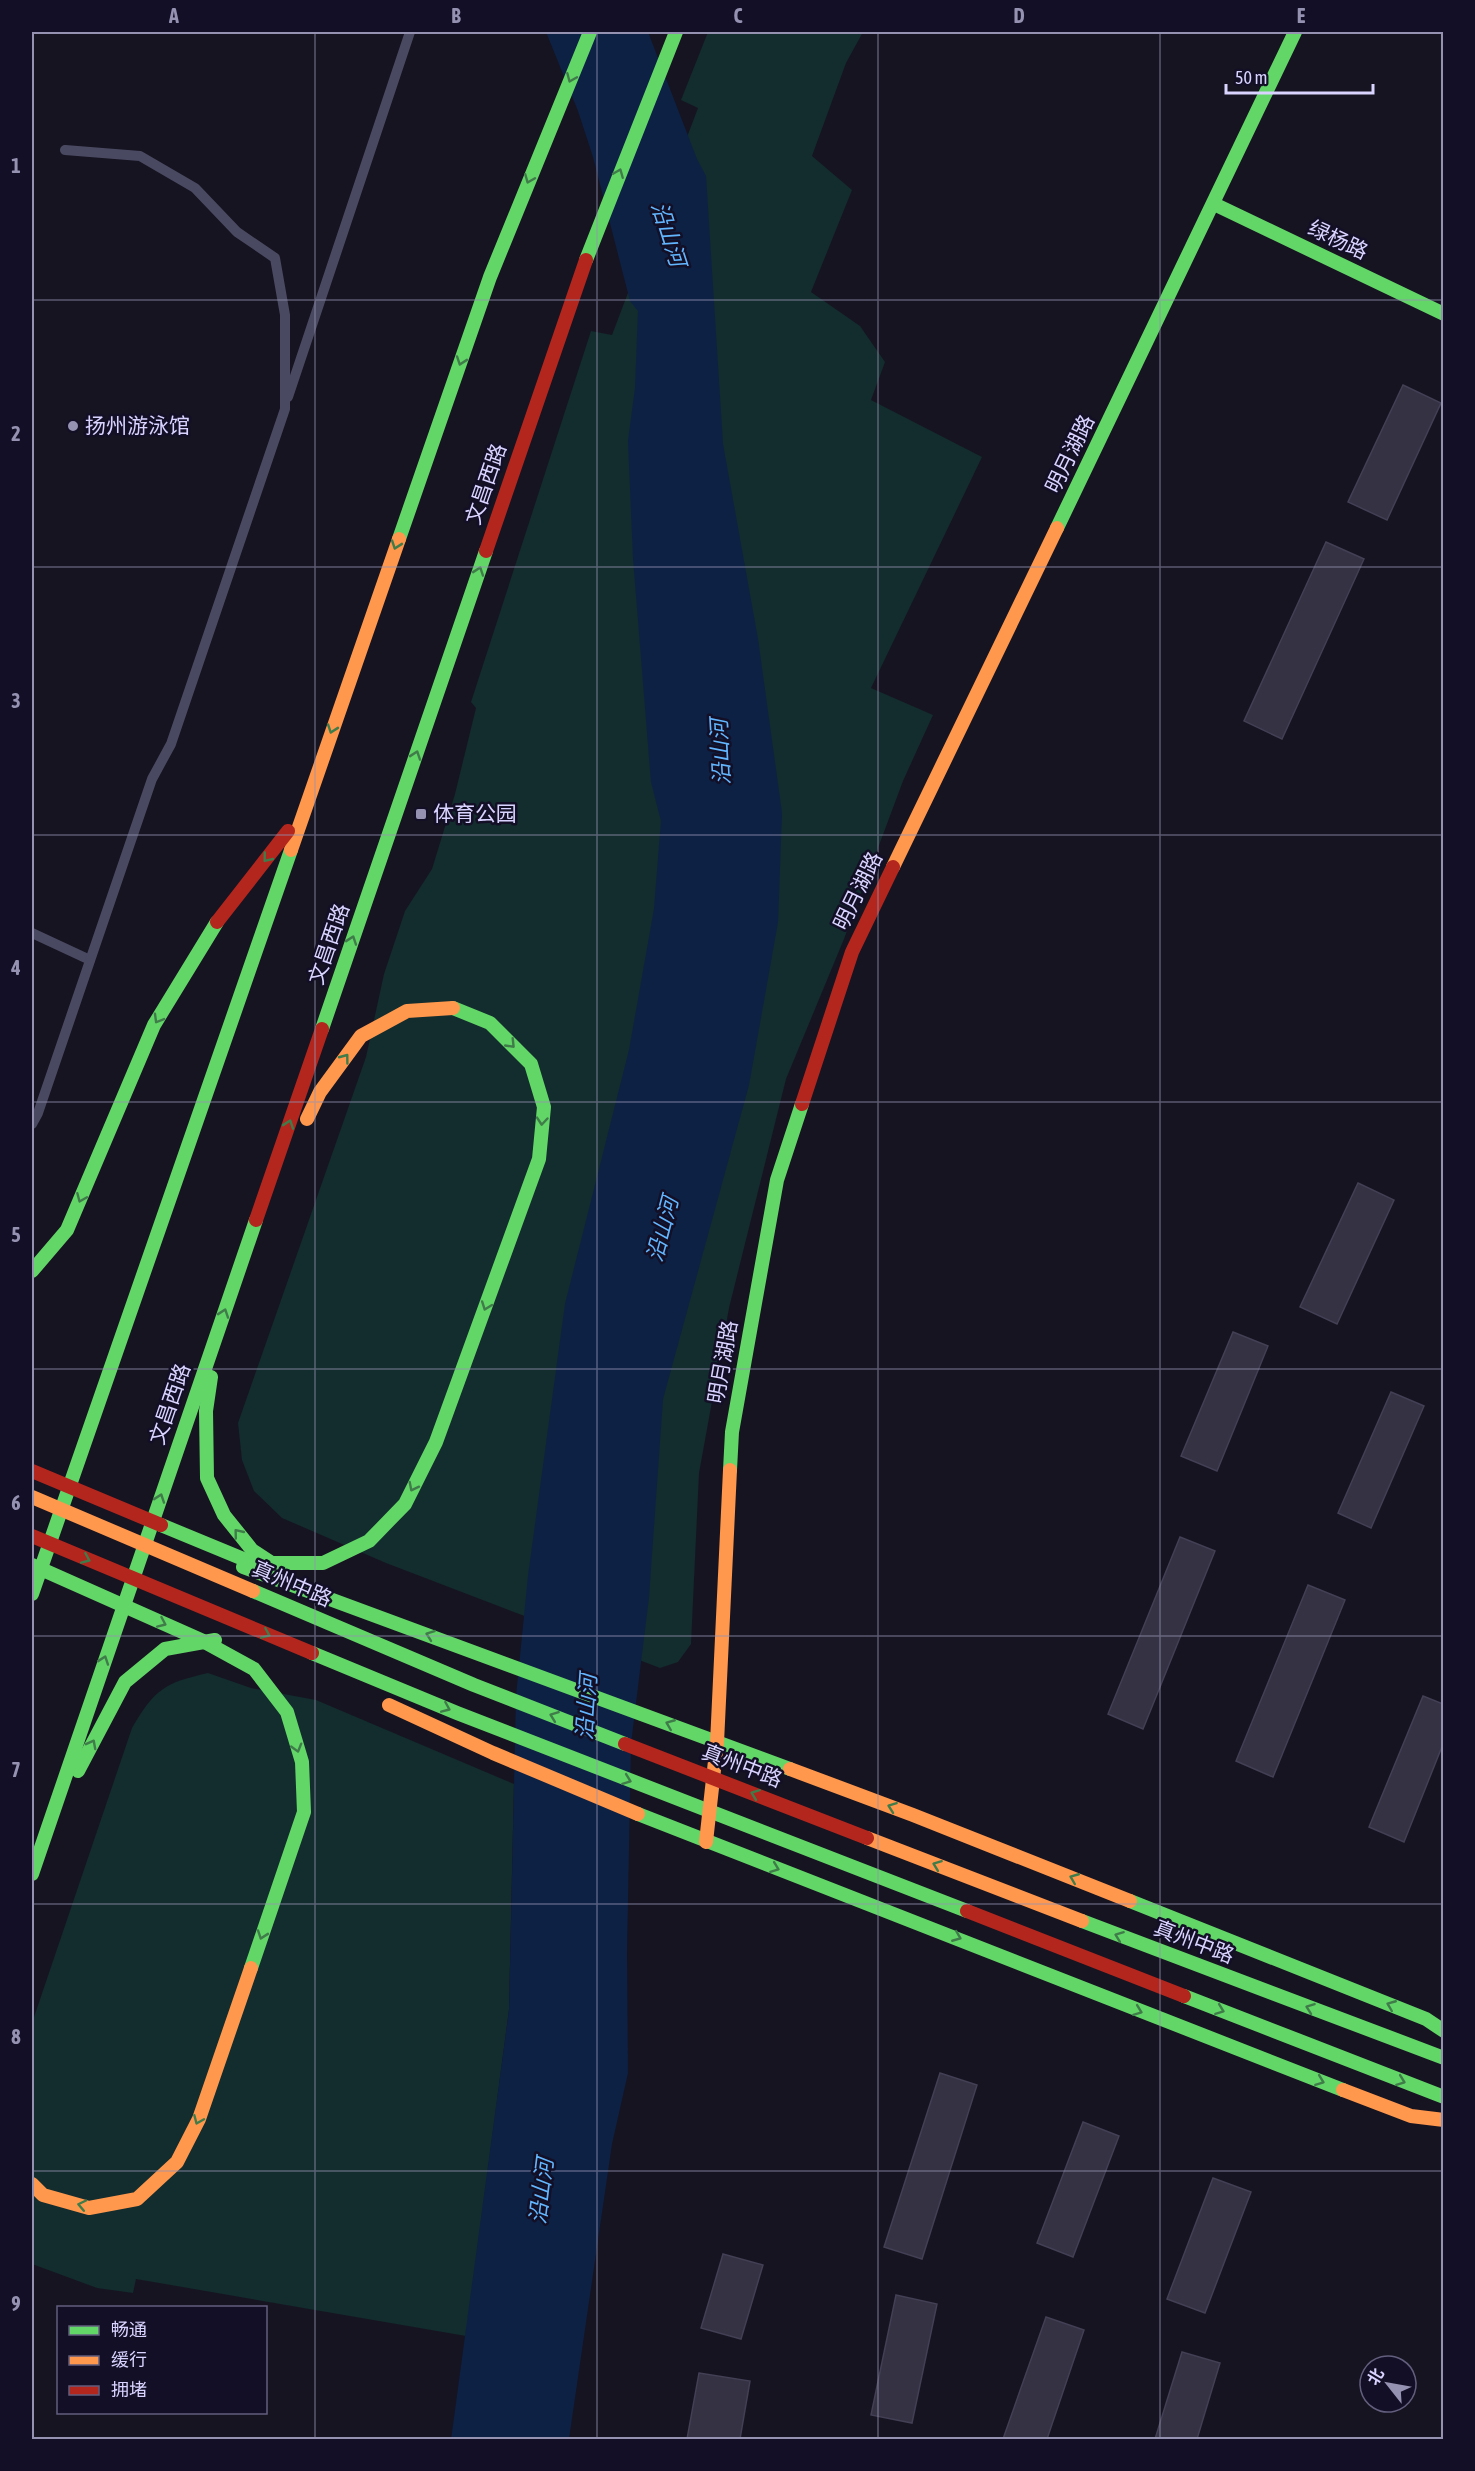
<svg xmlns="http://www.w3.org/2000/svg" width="1475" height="2471" viewBox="0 0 1475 2471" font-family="'Asap Condensed','Noto Sans SC',sans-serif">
  <rect width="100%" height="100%" fill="#161421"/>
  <g fill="#132c2d">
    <path d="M708 32H863L846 63 812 156 852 190 811 292 860 326 885 362 871 400 982 457 871 688 933 715 903 781 844 939 786 1079 729 1308 699 1473 691 1644 678 1662 660 1668 386 1563 282 1518 254 1491 242 1460 238 1423 366 1057 384 974 405 911 432 869 455 794 476 708 471 702 591 331 612 335 698 108 681 100Z"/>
    <path d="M208 1673 251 1688 316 1700 514 1784 509 2010 466 2336 136 2279 133 2293 97 2288 32 2264V2023L132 1728C155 1689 164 1683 208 1673Z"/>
  </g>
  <path fill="#0d2144" d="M546 32H648L697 159 706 176 723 444 758 639 782 813 778 922 749 1085 663 1399 649 1597 631 1744 627 1952 628 2073 612 2144 569 2439 451 2440 509 2010 516 1696 528 1576 565 1304 629 1050 654 909 661 821 651 782 633 558 628 441 635 388 638 311 630 301 593 157 578 111Z"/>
  <g fill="#343243" stroke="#433f54" stroke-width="1.5">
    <path d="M1403 385 1441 403 1387 520 1348 502Z"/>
    <path d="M1326 542 1364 559 1282 739 1244 721Z"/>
    <path d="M1358 1183 1394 1200 1337 1324 1300 1307Z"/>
    <path d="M1233 1332 1268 1346 1217 1471 1181 1456Z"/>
    <path d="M1391 1392 1424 1406 1371 1528 1338 1513Z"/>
    <path d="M1180 1537 1215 1551 1143 1729 1108 1714Z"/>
    <path d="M1308 1585 1345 1600 1273 1777 1236 1761Z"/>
    <path d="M1423 1696 1443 1704V1744L1404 1842 1369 1827Z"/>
    <path d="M940 2073 977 2085 922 2259 884 2247Z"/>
    <path d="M1083 2122 1119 2136 1073 2257 1037 2243Z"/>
    <path d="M1213 2178 1251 2192 1205 2313 1167 2299Z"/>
    <path d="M723 2254 763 2265 741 2339 701 2328Z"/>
    <path d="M896 2295 937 2304 912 2423 871 2415Z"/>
    <path d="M1046 2317 1084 2330 1047 2439H1003Z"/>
    <path d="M1182 2352 1220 2363 1197 2439H1155Z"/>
    <path d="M699 2373 750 2381 740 2439H687Z"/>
  </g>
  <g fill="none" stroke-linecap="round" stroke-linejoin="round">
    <g stroke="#4a4962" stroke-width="10">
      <path d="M288 397 410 32"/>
      <path d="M32 933 90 960"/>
      <path d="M32 1124 38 1113 152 779 171 744 285 409V315L275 258 237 232 195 188 140 156 65 150"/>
    </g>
    <g stroke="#63d668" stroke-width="14">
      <path d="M1214 204 1444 314"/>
      <path d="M586 260 676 32"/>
      <path d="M1057 528 1295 32"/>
      <path d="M399 539 490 277 590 32"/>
      <path d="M322 1029 486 551"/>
      <path d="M32 1271 67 1230 154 1025 217 922"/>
      <path d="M211 1377 206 1411 207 1478 224 1515 252 1550 278 1567"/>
      <path d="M730 1470 732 1432 777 1180 802 1104"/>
      <path d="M161 1525 253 1563H323L369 1541 405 1504 436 1442 539 1159 544 1107 531 1064 490 1023 453 1008"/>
      <path d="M32 1565 203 1641 254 1669 287 1712 302 1762 304 1812 251 1968"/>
      <path d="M243 1567 790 1769"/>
      <path d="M253 1591 474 1685 625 1744"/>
      <path d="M32 1594 291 850"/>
      <path d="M312 1653 457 1713 967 1911"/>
      <path d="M78 1771 125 1682 165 1649 215 1640"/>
      <path d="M638 1814 1343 2090"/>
      <path d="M32 1874 256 1220"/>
      <path d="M1130 1901 1426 2019 1444 2031"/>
      <path d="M1082 1921 1444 2058"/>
      <path d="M1184 1996 1444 2097"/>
    </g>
    <g stroke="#ff974d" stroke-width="14">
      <path d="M291 850 399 539"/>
      <path d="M893 867 1057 528"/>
      <path d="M307 1119 320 1092 361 1036 407 1011 453 1008"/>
      <path d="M32 1497 253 1591"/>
      <path d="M389 1705 493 1753 638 1814"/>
      <path d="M790 1769 913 1815 1130 1901"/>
      <path d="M867 1838 1082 1921"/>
      <path d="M706 1842 717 1743 730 1470"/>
      <path d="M1343 2090 1411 2116 1444 2120"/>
      <path d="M32 2184 43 2195 89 2208 137 2199 177 2162 199 2119 251 1968"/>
    </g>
    <g stroke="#b3261e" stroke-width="14">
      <path d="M486 551 586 260"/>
      <path d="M217 922 288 831"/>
      <path d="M802 1104 852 952 893 867"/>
      <path d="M256 1220 322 1029"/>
      <path d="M32 1471 161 1525"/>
      <path d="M32 1536 312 1653"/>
      <path d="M625 1744 867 1838"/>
      <path d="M967 1911 1184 1996"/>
    </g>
  </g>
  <defs><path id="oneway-chevron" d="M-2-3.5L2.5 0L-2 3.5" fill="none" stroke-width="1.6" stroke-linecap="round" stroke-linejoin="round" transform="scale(1.5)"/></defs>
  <g stroke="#3f7c4a">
    <use href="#oneway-chevron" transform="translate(571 78) rotate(113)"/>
    <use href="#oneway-chevron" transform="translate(619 173) rotate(-68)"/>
    <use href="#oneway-chevron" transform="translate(529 179) rotate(112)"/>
    <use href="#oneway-chevron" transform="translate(461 361) rotate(109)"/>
    <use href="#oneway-chevron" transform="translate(396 545) rotate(109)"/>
    <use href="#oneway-chevron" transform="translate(479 571) rotate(-71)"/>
    <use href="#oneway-chevron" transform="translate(332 729) rotate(109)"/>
    <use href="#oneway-chevron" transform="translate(416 755) rotate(-71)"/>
    <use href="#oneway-chevron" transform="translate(267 858) rotate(129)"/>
    <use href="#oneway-chevron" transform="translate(352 940) rotate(-71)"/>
    <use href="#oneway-chevron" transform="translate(158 1019) rotate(120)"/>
    <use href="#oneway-chevron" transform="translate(511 1044) rotate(46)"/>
    <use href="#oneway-chevron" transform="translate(345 1058) rotate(-53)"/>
    <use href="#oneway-chevron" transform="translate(542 1121) rotate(95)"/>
    <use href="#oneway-chevron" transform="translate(289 1124) rotate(-71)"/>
    <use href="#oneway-chevron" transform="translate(81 1198) rotate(113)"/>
    <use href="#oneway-chevron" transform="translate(486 1306) rotate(110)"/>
    <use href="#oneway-chevron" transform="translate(224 1313) rotate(-71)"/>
    <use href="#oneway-chevron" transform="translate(413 1487) rotate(117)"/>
    <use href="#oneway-chevron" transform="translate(160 1498) rotate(-71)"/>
    <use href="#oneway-chevron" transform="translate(238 1533) rotate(-129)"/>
    <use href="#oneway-chevron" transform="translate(86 1559) rotate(23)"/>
    <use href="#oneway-chevron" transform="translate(162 1623) rotate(24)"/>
    <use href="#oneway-chevron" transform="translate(266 1634) rotate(23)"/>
    <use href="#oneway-chevron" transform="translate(430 1635) rotate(-160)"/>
    <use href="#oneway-chevron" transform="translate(104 1660) rotate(-71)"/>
    <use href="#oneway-chevron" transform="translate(446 1708) rotate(23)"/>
    <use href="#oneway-chevron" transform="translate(554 1716) rotate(-159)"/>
    <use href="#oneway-chevron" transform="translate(670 1724) rotate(-158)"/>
    <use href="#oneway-chevron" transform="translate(92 1744) rotate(-62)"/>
    <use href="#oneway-chevron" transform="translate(297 1748) rotate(74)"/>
    <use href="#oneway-chevron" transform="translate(627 1780) rotate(21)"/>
    <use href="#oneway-chevron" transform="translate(755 1794) rotate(-159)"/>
    <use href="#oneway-chevron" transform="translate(892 1807) rotate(-160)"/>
    <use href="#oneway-chevron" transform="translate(937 1865) rotate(-159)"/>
    <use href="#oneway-chevron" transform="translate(775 1868) rotate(21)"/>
    <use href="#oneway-chevron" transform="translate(1074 1878) rotate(-158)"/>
    <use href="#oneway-chevron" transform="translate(262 1935) rotate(109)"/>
    <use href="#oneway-chevron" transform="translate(1119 1936) rotate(-159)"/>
    <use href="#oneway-chevron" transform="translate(957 1937) rotate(22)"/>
    <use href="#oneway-chevron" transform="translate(1391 2005) rotate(-158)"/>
    <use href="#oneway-chevron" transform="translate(1310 2008) rotate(-160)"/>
    <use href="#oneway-chevron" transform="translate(1220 2010) rotate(21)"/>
    <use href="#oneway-chevron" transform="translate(1138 2011) rotate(21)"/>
    <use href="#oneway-chevron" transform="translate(1320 2081) rotate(21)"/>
    <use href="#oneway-chevron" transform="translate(1401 2081) rotate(21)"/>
    <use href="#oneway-chevron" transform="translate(198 2120) rotate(113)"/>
    <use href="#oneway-chevron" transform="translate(82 2205) rotate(-168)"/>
  </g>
  <path fill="none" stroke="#9591b1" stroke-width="1.5" stroke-opacity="0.55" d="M315 32V2440M597 32V2440M878 32V2440M1160 32V2440M32 300H1444M32 567H1444M32 835H1444M32 1102H1444M32 1369H1444M32 1636H1444M32 1904H1444M32 2171H1444"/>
  <g fill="#9591b1" stroke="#130f26" stroke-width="2">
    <circle cx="73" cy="426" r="6"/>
    <rect x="415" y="808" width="12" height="12" rx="3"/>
  </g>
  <g text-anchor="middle" stroke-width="5" stroke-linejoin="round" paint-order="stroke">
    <g font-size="21" fill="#d9d4ff" stroke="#130f26">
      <text transform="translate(1338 240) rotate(25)" y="7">绿杨路</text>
      <text transform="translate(1070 454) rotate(-64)" y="7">明月湖路</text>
      <text transform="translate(486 484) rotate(-71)" y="7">文昌西路</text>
      <text transform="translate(858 891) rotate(-64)" y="7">明月湖路</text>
      <text transform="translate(329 944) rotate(-71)" y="7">文昌西路</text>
      <text transform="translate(723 1362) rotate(-80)" y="7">明月湖路</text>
      <text transform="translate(170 1404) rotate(-71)" y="7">文昌西路</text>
      <text transform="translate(292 1584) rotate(23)" y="7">真州中路</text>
      <text transform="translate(742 1766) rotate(21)" y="7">真州中路</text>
      <text transform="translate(1194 1942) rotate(21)" y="7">真州中路</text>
    </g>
    <g font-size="21" fill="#d9d4ff" stroke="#130f26" text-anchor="start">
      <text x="85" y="433">扬州游泳馆</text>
      <text x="433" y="821">体育公园</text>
    </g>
    <g font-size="22" font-style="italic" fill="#62b6ff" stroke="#130f26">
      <text transform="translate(669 234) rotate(72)" y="8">沿山河</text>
      <text transform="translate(720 752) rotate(-93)" y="8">沿山河</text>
      <text transform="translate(662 1229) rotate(-75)" y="8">沿山河</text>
      <text transform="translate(586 1707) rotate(-86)" y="8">沿山河</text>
      <text transform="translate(541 2191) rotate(-83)" y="8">沿山河</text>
    </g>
  </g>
  <rect width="1475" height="2471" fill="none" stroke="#130f26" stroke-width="66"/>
  <rect x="57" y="2306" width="210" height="108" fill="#130f26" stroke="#625e7d" stroke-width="1.5"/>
  <rect x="69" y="2326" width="30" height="9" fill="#63d668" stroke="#625e7d" stroke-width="1.5"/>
  <text x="111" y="2336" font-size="18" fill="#d9d4ff">畅通</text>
  <rect x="69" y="2356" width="30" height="9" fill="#ff974d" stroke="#625e7d" stroke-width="1.5"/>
  <text x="111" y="2366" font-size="18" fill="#d9d4ff">缓行</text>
  <rect x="69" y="2386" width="30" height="9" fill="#b3261e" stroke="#625e7d" stroke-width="1.5"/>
  <text x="111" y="2396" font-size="18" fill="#d9d4ff">拥堵</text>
  <g transform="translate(1388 2384) rotate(301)"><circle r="28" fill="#130f26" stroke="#625e7d" stroke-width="1.5"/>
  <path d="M0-4.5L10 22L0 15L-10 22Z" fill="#9591b1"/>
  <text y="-9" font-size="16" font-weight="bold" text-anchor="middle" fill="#d9d4ff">北</text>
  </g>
  <path d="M1226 84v9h147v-9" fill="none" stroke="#d9d4ff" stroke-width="3"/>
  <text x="1235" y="84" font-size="18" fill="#d9d4ff" stroke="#130f26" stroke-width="4.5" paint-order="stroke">50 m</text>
  <rect x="33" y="33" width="1409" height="2405" fill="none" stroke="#9591b1" stroke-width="2"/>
  <g font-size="20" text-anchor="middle" font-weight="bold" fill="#9591b1">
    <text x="174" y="23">A</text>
    <text x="456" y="23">B</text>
    <text x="738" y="23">C</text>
    <text x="1019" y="23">D</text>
    <text x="1301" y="23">E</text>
    <text x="16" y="173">1</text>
    <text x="16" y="441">2</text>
    <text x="16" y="708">3</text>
    <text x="16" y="975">4</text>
    <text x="16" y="1242">5</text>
    <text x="16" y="1510">6</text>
    <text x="16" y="1777">7</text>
    <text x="16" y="2044">8</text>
    <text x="16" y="2311">9</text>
  </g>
</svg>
